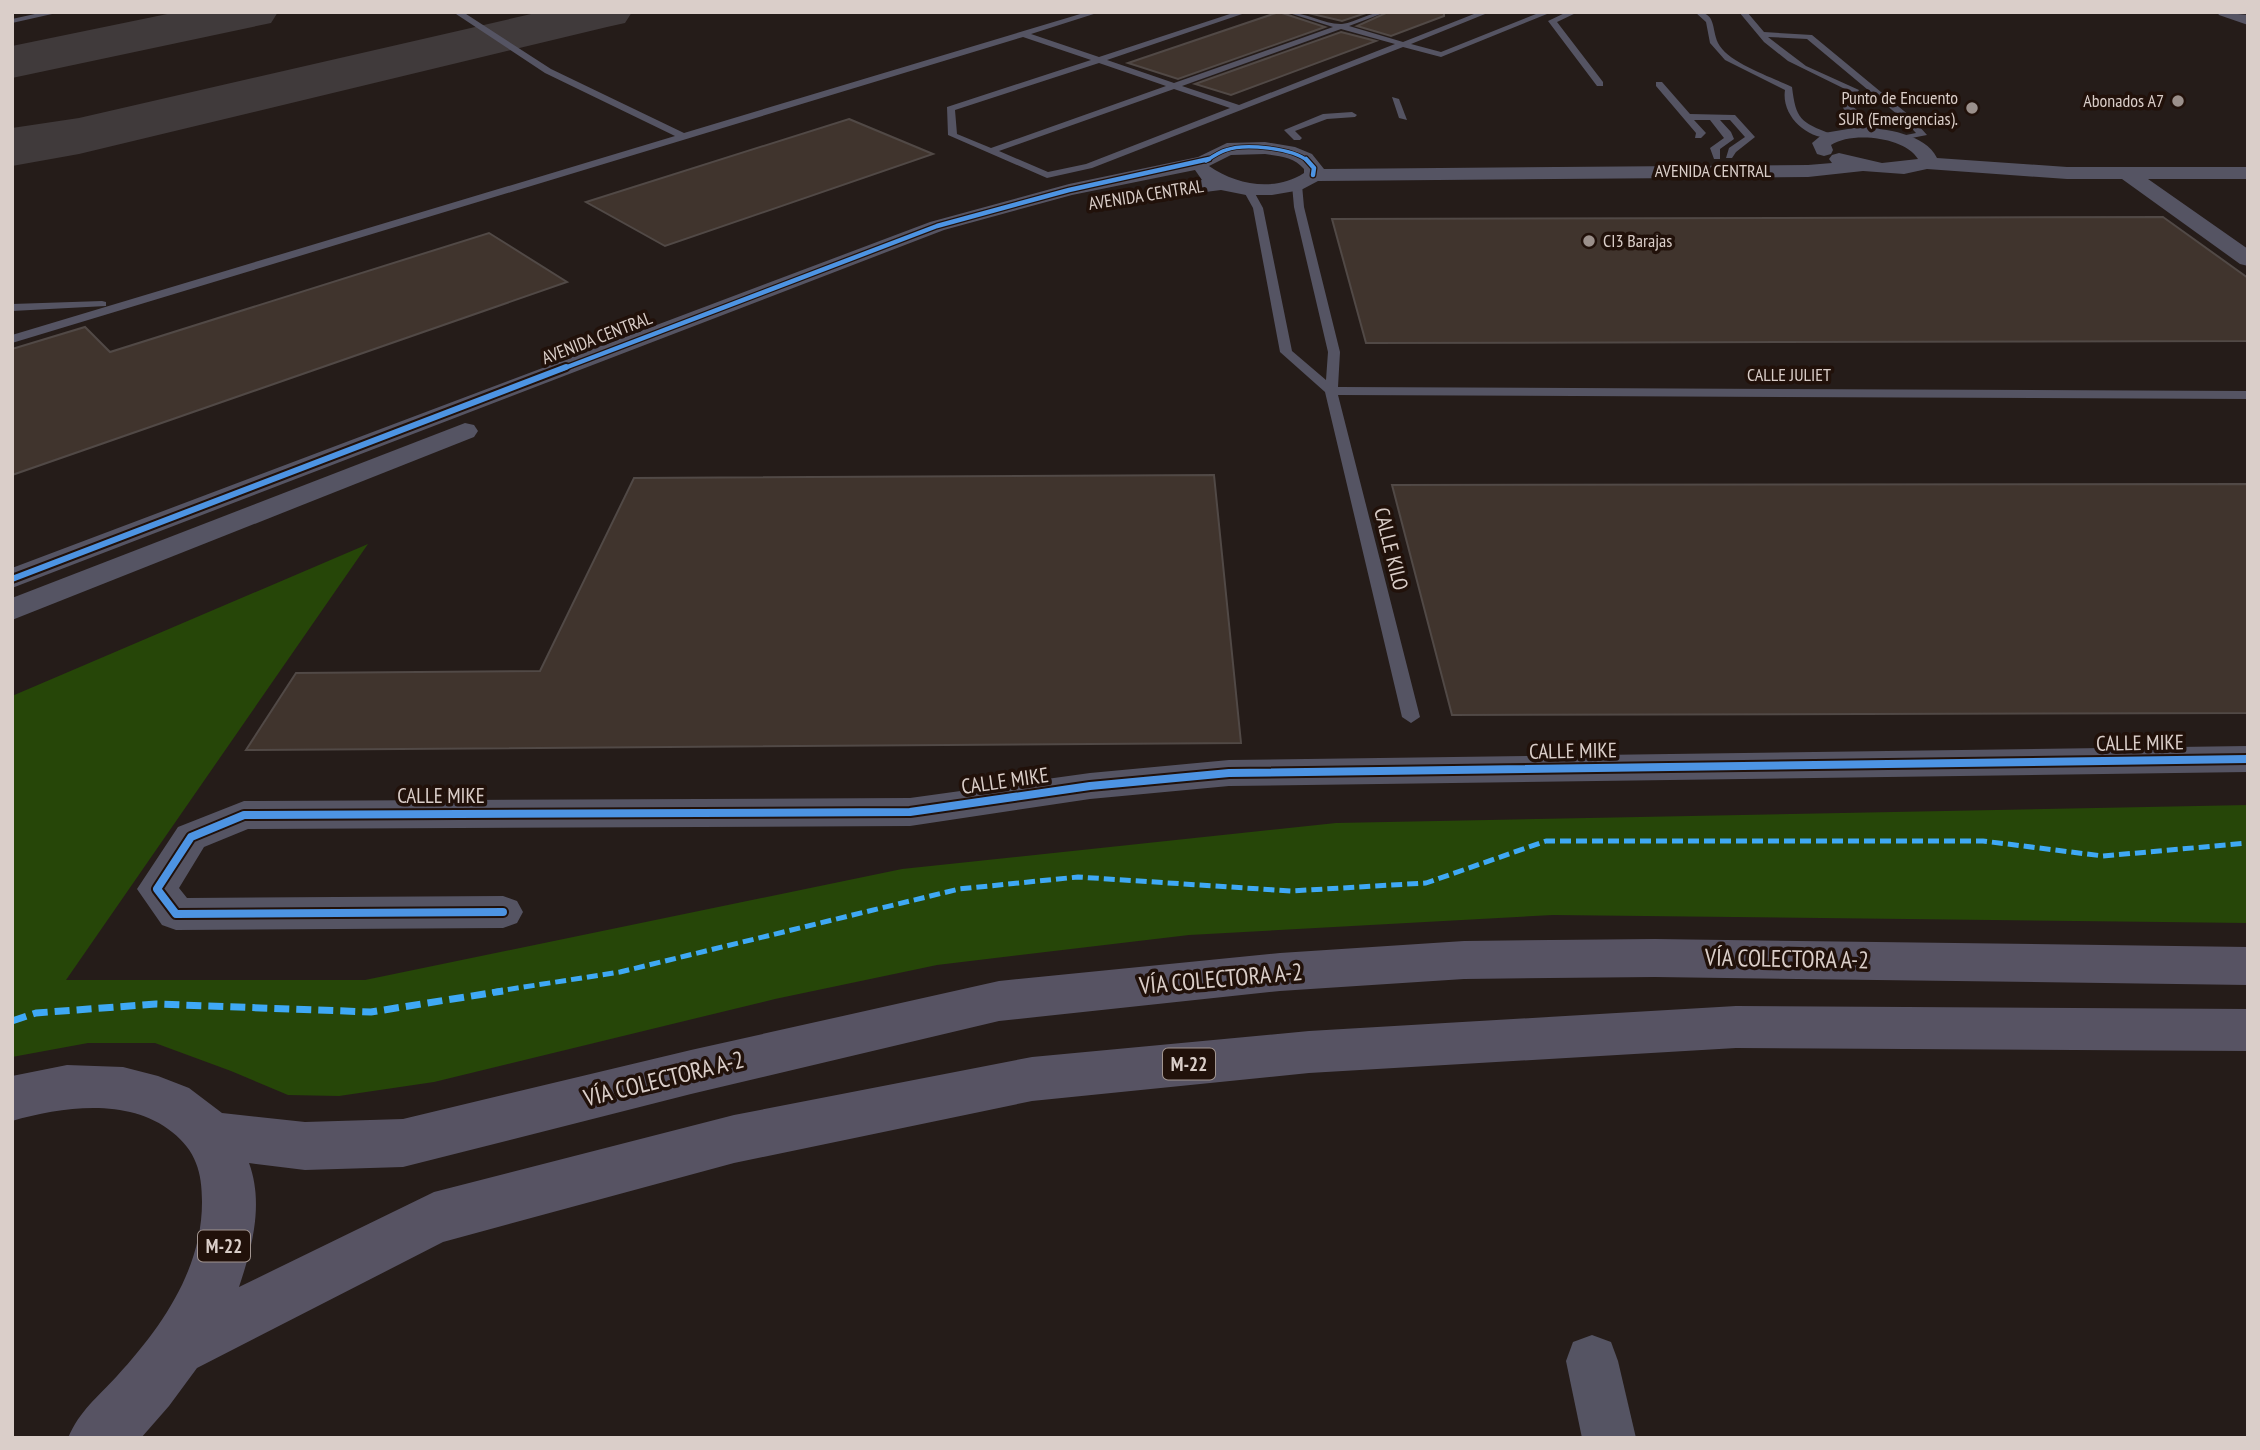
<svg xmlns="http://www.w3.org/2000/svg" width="2260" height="1450" viewBox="0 0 2260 1450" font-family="'PT Sans Narrow',sans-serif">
  <rect width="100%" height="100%" fill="#251c19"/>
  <path fill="#264608" d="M368 544 66 980H365L902 869 1336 823 2248 805V923L1553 915 1189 935 937 965 775 999 434 1082 339 1096 288 1095 231 1071 155 1043H88L12 1057V696Z"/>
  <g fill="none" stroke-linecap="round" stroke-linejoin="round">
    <g fill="#403a3b" fill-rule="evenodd">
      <path d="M177 12H278L271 23 12 78V46Z"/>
      <path d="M540 12H632L625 23 607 27 79 154 12 166V128L79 118Z"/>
    </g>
  </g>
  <g fill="#40342d" stroke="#514946" stroke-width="2">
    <path d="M1279 12 1325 27 1178 79 1128 63Z"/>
    <path d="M1304 12H1369L1342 21Z"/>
    <path d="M1388 12H1444V16L1391 36 1357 26Z"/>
    <path d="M1341 32 1376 41 1231 95 1195 84Z"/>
    <path d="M849 119 933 154 665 246 586 202Z"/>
    <path d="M2163 217 2248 278V341L1366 343 1332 219Z"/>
    <path d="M489 233 567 282 12 475V349L85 327 110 352Z"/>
    <path d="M1214 475 1241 743 246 750 296 673 540 671 634 478Z"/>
    <path d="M2248 484V713L1452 715 1392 485Z"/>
  </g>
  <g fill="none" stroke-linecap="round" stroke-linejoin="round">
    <g fill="#555463" fill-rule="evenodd">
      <path d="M44 12H61L12 23V19Z"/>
      <path d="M453 12H463L551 69 684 133 1087 12H1100L1031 34 1099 57 1236 12H1248L1107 60 1174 83 1333 27 1286 12C1305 12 1326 25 1342 24 1357 22 1369 12 1386 12L1349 26 1403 42 1479 12H1490L1411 44 1441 52 1541 12H1552L1441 57 1403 47 1092 168 1047 178 948 135 947 107 1091 60 1023 37 12 343V335L675 136 545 73ZM1341 29 1395 44 1239 105 1182 86ZM1099 63 1166 86 991 148 957 134 955 110ZM1174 89 1230 108 1086 164 1048 172 999 151Z"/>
      <path d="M1567 12H1578L1557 22 1603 82V86H1597L1548 21Z"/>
      <path d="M1695 12C1717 12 1711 28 1718 43 1728 63 1772 77 1792 87 1796 119 1800 122 1831 134V138C1806 139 1781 115 1785 90L1725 60 1710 43 1706 22Z"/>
      <path d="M1739 12H1747L1764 32 1812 35 1910 116 1927 135 1896 141V137L1916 133 1904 120 1807 39 1768 37 1806 66 1859 90 1850 104 1886 135 1878 137 1846 113 1841 104 1851 92 1788 61 1764 42Z"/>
      <path d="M1656 82H1662L1690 114 1735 115 1755 137 1736 152 1732 158H1726L1729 148 1745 137 1730 120H1720L1731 132 1734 139 1720 149V159H1714L1710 148 1724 138 1710 120H1694L1706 133 1701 138H1695L1696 133 1656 86Z"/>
      <path d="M1392 97 1399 99 1407 120 1399 118Z"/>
      <path d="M1352 112 1357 115 1355 117 1327 119 1295 131 1302 138 1300 140H1294L1284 130 1323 114Z"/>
      <path d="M1297 182 1302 185 1304 207 1340 352 1338 387 2248 391V399L1338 395 1420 717 1411 723 1402 717 1325 392 1280 352 1253 208 1243 190 1252 188 1263 208 1292 351 1326 380 1328 352 1294 207 1292 185Z"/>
      <path d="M102 301 106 302V306L12 311V304Z"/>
    </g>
    <g fill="#555463" fill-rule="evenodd">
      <path d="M2217 12 2248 15V25L2219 15Z"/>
      <path d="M1860 127C1885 129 1925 133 1937 158L2067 167H2248V179H2148L2248 249V266L2240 264 2122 179H2067L1927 169 1904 174 1863 171 1808 177 1318 181 1301 190 1272 195H1246L1221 190 1165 197 1158 195 1155 191 1158 187 1202 180 1195 170 1072 195 944 230 12 588V568L930 222 1069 184 1198 157 1227 143 1265 142 1295 147 1312 154 1324 169 1808 165 1832 163 1829 159 1832 155 1839 153 1882 163 1918 159C1905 137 1852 131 1831 145L1833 150 1831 154 1824 156 1817 154 1812 143 1824 133ZM1265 154C1280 156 1294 157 1304 169V173C1275 192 1236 185 1209 166L1231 155Z"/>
      <path d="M465 423 474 425 478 431 474 437 12 620V598Z"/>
      <path d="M2248 746V772L1229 786 1090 799 910 826 248 829 204 847 179 888 187 898 503 896 517 901 523 912 517 923 503 928 176 930 162 925 137 889 178 827 244 801 910 798 1090 773 1229 760Z"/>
      <path d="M1592 1335 1611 1342 1618 1361 1636 1438H1582L1566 1361 1573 1342Z"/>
    </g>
    <path fill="#575363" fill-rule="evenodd" d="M1655 939 2248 947V985L1655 977 1464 979 1280 991 999 1021 691 1094 403 1167 305 1170 249 1163C264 1204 252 1248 239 1287L434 1192 734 1115 1032 1057 1309 1031 1736 1006 2248 1009V1051L1736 1048 1309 1073 1032 1101 734 1163 443 1242 197 1368 169 1406 141 1438H68C80 1410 97 1398 117 1376 161 1328 202 1270 202 1202 202 1172 196 1151 172 1132 128 1097 62 1107 12 1121V1076L67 1065 123 1067 158 1076 189 1088 222 1113 305 1122 403 1119 691 1050 999 981 1280 953 1464 941Z"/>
    <path stroke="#3fa9f5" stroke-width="5" stroke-dasharray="11 5" stroke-linecap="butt" d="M492 992 620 972 959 889 1078 877 1291 891 1426 883 1546 841H1983L2103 856 2248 843"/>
    <path stroke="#3fa9f5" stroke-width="7" stroke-dasharray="15 7" stroke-linecap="butt" d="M12 1021 36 1013 156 1004 371 1012 503 991"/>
    <g stroke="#21110a" stroke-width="5">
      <path id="cycleway-far3" d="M1206 161C1212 157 1219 152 1226 150 1245 143 1292 148 1308 161"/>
    </g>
    <g stroke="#21110a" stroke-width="7">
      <g id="cycleway-far2">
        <path d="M1306 159 1314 168 1313 175"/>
        <path d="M562 369 937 226 1069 190 1209 159"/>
      </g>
    </g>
    <g stroke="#21110a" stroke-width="10">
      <path id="cycleway-far1" d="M12 579 566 367"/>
    </g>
    <g stroke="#21110a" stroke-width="12">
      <path id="cycleway" d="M503 912 176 914 157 889 191 837 244 815 910 812 1090 786 1229 773 2248 759"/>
    </g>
    <use href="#cycleway-far3" stroke="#4d94e3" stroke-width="3.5"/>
    <use href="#cycleway-far2" stroke="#4d94e3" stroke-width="4.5"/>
    <use href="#cycleway-far1" stroke="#4d94e3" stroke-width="6"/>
    <use href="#cycleway" stroke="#4d94e3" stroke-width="8"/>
  </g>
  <g fill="#9b908b" stroke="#21110a" stroke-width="2.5">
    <circle cx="2178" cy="101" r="7"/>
    <circle cx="1972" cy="108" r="7"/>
    <circle cx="1589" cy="241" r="7"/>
  </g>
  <g text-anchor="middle" stroke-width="7" stroke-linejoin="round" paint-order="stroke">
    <g font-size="18" fill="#dacec9" stroke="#21110a" text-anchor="end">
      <text x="1958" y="104">Punto de Encuento<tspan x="1958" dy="21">SUR (Emergencias).</tspan></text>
      <text x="2164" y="107">Abonados A7</text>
      <text x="1603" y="247" text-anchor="start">CI3 Barajas</text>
    </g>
    <g font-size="18" fill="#dacec9" stroke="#21110a">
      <text x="1713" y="177">AVENIDA CENTRAL</text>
      <text transform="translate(1146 195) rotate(-9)" y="6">AVENIDA CENTRAL</text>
      <text transform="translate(597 338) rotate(-21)" y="6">AVENIDA CENTRAL</text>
      <text x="1789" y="381">CALLE JULIET</text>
    </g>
    <g fill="#21110a" stroke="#a29590" stroke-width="2">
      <rect x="1163" y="1048.5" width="52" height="31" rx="5"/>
      <rect x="198" y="1230.5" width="52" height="31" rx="5"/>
    </g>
    <g font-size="19" font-weight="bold" fill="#dacec9">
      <text x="1189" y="1071">M-22</text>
      <text x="224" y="1253">M-22</text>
    </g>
    <g font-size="21" fill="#dacec9" stroke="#21110a">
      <text transform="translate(1391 549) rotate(76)" y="7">CALLE KILO</text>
      <text transform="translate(2140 743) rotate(-1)" y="7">CALLE MIKE</text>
      <text transform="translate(1573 751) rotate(-1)" y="7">CALLE MIKE</text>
      <text transform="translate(1005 781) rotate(-8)" y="7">CALLE MIKE</text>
      <text x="441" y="803">CALLE MIKE</text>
    </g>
    <g font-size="24" fill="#dacec9" stroke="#21110a">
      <text transform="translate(1787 959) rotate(1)" y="8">VÍA COLECTORA A-2</text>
      <text transform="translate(1221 979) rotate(-5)" y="8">VÍA COLECTORA A-2</text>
      <text transform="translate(664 1079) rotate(-14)" y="8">VÍA COLECTORA A-2</text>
    </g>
  </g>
  <rect width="2260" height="1450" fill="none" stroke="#dacec9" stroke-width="28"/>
</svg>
